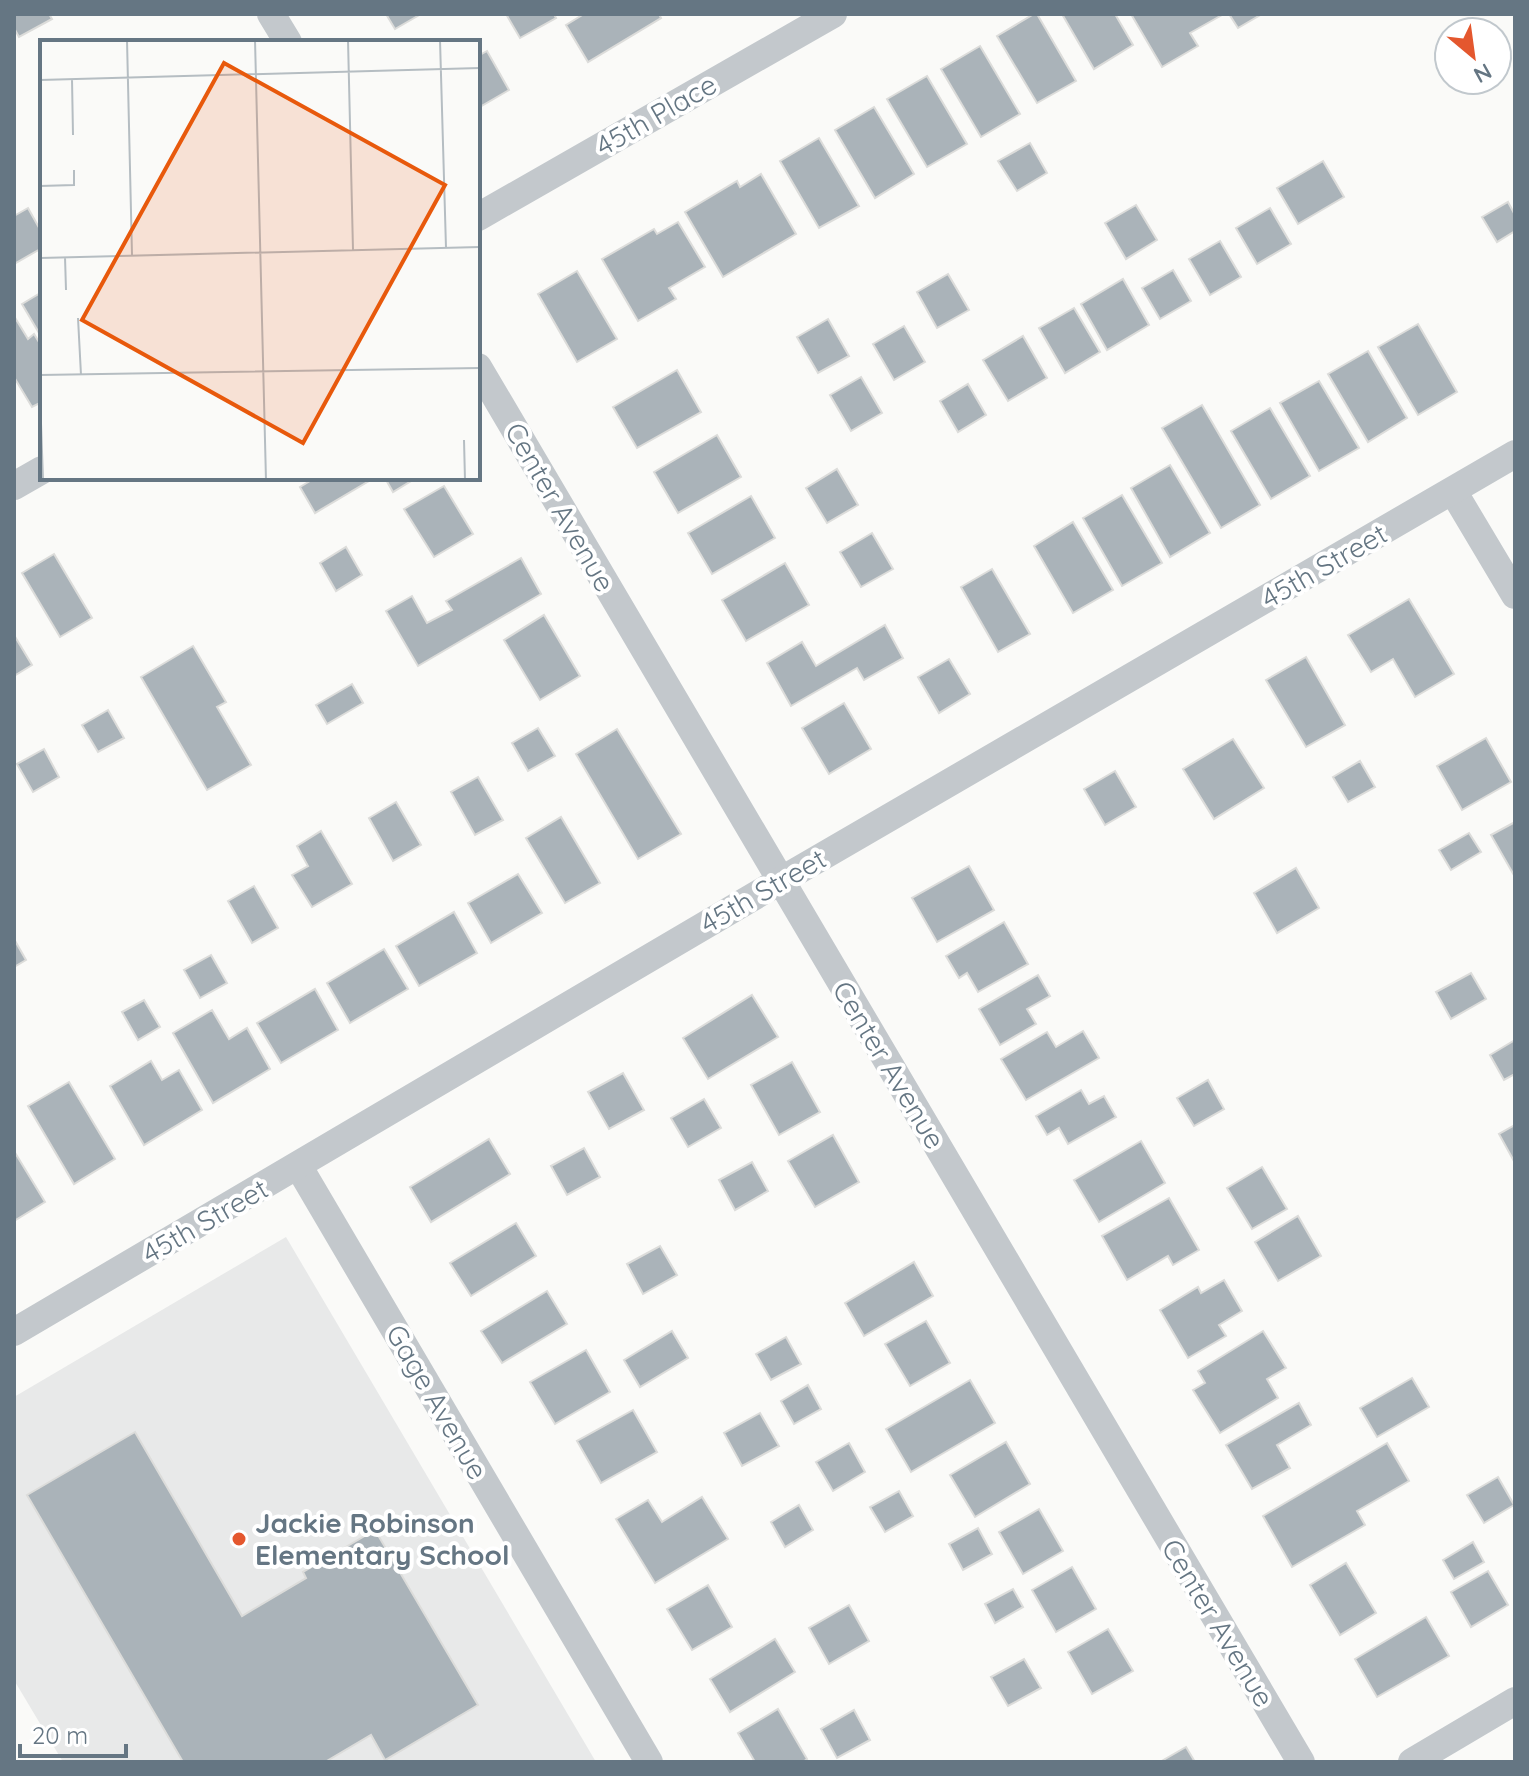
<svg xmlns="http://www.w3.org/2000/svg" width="1529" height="1776" viewBox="0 0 1529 1776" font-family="Quicksand,sans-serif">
  <rect width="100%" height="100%" fill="#fafaf8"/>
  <path fill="#e8e9e9" d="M286 1237 596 1762H63L14 1680V1397Z"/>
  <g fill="#aab3b9" stroke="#dcdcda" stroke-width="2">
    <path d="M14 14H49L52 19 19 37 14 28Z"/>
    <path d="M386 14H421L395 29Z"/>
    <path d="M506 14H554L556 18 520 38Z"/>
    <path d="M584 14H659L661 18 588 62 566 25Z"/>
    <path d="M1034 14H1037L1076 81 1037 103 997 36Z"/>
    <path d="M1062 14H1115L1133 45 1094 69Z"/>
    <path d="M1131 14H1222V15L1190 33 1198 46 1162 67Z"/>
    <path d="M1229 14H1262L1238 28Z"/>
    <path d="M980 46 1020 114 981 137 941 69Z"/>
    <path d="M487 51 509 90 478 108V56Z"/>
    <path d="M927 76 967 144 927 167 887 99Z"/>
    <path d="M874 107 914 174 875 198 835 130Z"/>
    <path d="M819 138 859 206 819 228 780 161Z"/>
    <path d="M1030 143 1047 173 1017 191 998 161Z"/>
    <path d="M1323 161 1344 197 1298 224 1277 188Z"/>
    <path d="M761 174 796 234 723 277 685 212 737 181 740 187Z"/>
    <path d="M1508 202 1515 215V231L1497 242 1482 217Z"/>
    <path d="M1136 205 1157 240 1126 259 1105 223Z"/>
    <path d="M28 208 42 233V248L14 264V216Z"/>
    <path d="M1270 208 1291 244 1257 264 1236 228Z"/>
    <path d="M678 222 705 267 669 288 676 299 638 321 602 259 654 229 657 234Z"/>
    <path d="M1220 241 1241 277 1210 295 1189 259Z"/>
    <path d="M1173 270 1191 301 1160 319 1142 288Z"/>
    <path d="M577 271 617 339 577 362 538 294Z"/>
    <path d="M948 274 969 310 937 328 917 292Z"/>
    <path d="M1123 279 1149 325 1107 350 1081 304Z"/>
    <path d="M42 292V338L22 304Z"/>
    <path d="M1074 308 1100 352 1065 373 1039 328Z"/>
    <path d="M14 316 28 339 34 334 42 347V402L32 407 14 377Z"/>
    <path d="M828 319 849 356 818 373 797 337Z"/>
    <path d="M1418 324 1457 392 1418 415 1378 347Z"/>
    <path d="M904 326 925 362 894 380 873 344Z"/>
    <path d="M1023 336 1047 378 1008 401 983 360Z"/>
    <path d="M1368 351 1407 418 1368 442 1328 374Z"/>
    <path d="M677 370 701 412 637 448 613 407Z"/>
    <path d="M861 377 882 413 851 431 830 395Z"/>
    <path d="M1319 381 1359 448 1319 471 1280 403Z"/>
    <path d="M968 384 986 415 958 432 940 401Z"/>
    <path d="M1202 405 1260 505 1221 528 1162 428Z"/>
    <path d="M1270 408 1310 476 1271 499 1231 431Z"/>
    <path d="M717 435 741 477 678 513 654 472Z"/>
    <path d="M1170 465 1210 533 1170 557 1131 488Z"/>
    <path d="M837 469 858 505 827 523 806 488Z"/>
    <path d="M315 478H374L315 513 300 487Z"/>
    <path d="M385 478H416L393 492Z"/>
    <path d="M444 486 473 534 434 557 404 509Z"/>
    <path d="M1122 495 1162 563 1122 586 1083 518Z"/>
    <path d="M751 496 775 538 712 574 688 533Z"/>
    <path d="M1073 522 1113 590 1073 613 1034 546Z"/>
    <path d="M872 533 893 569 861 587 840 552Z"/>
    <path d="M346 547 362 575 336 591 320 563Z"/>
    <path d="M54 554 92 618 60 637 22 573Z"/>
    <path d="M521 558 541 594 418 666 386 611 412 596 427 623 452 610 446 601Z"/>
    <path d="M785 563 809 605 746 641 722 600Z"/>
    <path d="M992 569 1030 634 998 652 961 587Z"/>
    <path d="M1409 599 1454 674 1415 697 1393 659 1371 672 1348 635Z"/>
    <path d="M544 615 580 676 540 700 504 640Z"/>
    <path d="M885 625 903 658 864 680 857 668 791 706 767 663 802 642 816 666Z"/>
    <path d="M14 635 32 665 14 676Z"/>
    <path d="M193 646 226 702 217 707 251 765 207 790 141 677Z"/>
    <path d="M1306 657 1345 725 1306 747 1266 680Z"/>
    <path d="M949 659 970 694 939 713 918 677Z"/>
    <path d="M352 684 363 703 327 724 316 705Z"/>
    <path d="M844 703 871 749 829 774 802 728Z"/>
    <path d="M108 710 124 738 98 752 82 725Z"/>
    <path d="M538 728 555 756 528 771 512 743Z"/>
    <path d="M617 729 681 834 638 859 576 754Z"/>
    <path d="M1486 738 1511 782 1462 810 1437 766Z"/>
    <path d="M1233 739 1264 788 1214 819 1183 769Z"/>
    <path d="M44 749 59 777 33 792 17 764Z"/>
    <path d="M1360 761 1375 787 1348 802 1333 777Z"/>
    <path d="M1115 771 1136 807 1105 825 1084 789Z"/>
    <path d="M478 777 503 820 475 835 451 792Z"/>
    <path d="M396 802 421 845 393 861 369 818Z"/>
    <path d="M561 817 600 883 565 903 526 838Z"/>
    <path d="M1515 822V877L1491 835Z"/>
    <path d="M321 831 352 884 312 907 292 875 308 866 297 846Z"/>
    <path d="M1469 833 1481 852 1451 870 1439 850Z"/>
    <path d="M969 866 994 910 937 942 912 898Z"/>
    <path d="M1296 868 1319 908 1277 933 1254 893Z"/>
    <path d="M518 874 542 913 491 943 468 903Z"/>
    <path d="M254 886 278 928 252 943 228 901Z"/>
    <path d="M454 912 477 953 419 986 396 946Z"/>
    <path d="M1004 922 1028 964 978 992 967 973 959 978 946 956Z"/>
    <path d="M14 939 26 960 14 967Z"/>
    <path d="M384 949 408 989 350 1023 327 983Z"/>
    <path d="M211 955 227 983 200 998 184 970Z"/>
    <path d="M1471 973 1486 999 1451 1019 1436 992Z"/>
    <path d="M1038 975 1050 996 1027 1009 1036 1024 1000 1045 979 1009Z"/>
    <path d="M315 989 338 1030 281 1063 257 1023Z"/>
    <path d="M752 995 778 1037 708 1079 683 1038Z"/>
    <path d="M144 1000 160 1027 138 1040 122 1012Z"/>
    <path d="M212 1010 229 1039 247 1028 270 1069 213 1103 173 1033Z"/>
    <path d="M1083 1031 1099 1058 1026 1100 1001 1059 1047 1032 1056 1047Z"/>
    <path d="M1515 1040V1074L1504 1080 1490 1055Z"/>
    <path d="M151 1061 162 1080 179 1070 202 1110 144 1145 110 1086Z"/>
    <path d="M792 1062 820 1112 779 1135 751 1085Z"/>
    <path d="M623 1073 644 1110 609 1129 588 1092Z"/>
    <path d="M1208 1080 1224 1109 1194 1126 1177 1098Z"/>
    <path d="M69 1082 115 1159 74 1184 28 1106Z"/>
    <path d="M1081 1090 1089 1104 1104 1096 1116 1117 1068 1144 1059 1128 1047 1135 1036 1116Z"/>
    <path d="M704 1099 721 1128 688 1147 671 1118Z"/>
    <path d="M1515 1125V1163L1499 1134Z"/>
    <path d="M833 1135 859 1182 815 1207 788 1161Z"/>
    <path d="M489 1139 510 1174 431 1222 410 1187Z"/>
    <path d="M1141 1141 1165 1183 1099 1222 1074 1180Z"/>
    <path d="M584 1148 600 1177 567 1195 551 1166Z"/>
    <path d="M14 1151 45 1202 14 1221Z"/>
    <path d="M752 1162 768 1191 735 1210 719 1180Z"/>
    <path d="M1262 1167 1287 1209 1252 1229 1227 1188Z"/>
    <path d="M1169 1198 1199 1250 1173 1265 1168 1256 1127 1280 1102 1236Z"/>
    <path d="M1298 1216 1321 1256 1278 1281 1255 1242Z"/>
    <path d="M516 1223 536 1256 471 1296 450 1263Z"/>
    <path d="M660 1246 677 1275 643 1294 627 1264Z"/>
    <path d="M914 1262 933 1296 864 1336 845 1303Z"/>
    <path d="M1224 1280 1242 1311 1219 1325 1226 1336 1188 1358 1160 1310 1198 1287 1201 1293Z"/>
    <path d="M547 1291 567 1324 502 1363 481 1331Z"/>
    <path d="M926 1321 950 1363 910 1386 885 1344Z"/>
    <path d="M672 1331 688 1358 640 1387 624 1360Z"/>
    <path d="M1263 1331 1286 1368 1267 1379 1278 1398 1220 1433 1193 1390 1205 1383 1198 1371Z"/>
    <path d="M786 1337 801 1364 771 1380 756 1354Z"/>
    <path d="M586 1350 610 1392 555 1424 530 1382Z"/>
    <path d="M1412 1378 1429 1407 1377 1437 1360 1408Z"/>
    <path d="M970 1380 995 1423 911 1472 886 1429Z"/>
    <path d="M808 1385 821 1409 794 1424 781 1401Z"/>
    <path d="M1299 1403 1311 1425 1277 1445 1290 1468 1252 1489 1226 1445Z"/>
    <path d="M633 1410 657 1452 601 1483 577 1441Z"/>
    <path d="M760 1413 779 1446 742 1466 724 1433Z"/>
    <path d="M135 1432 242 1616 306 1578 303 1572 375 1530 478 1705 385 1760 371 1735 325 1762H183L27 1495Z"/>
    <path d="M1006 1442 1030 1484 975 1517 950 1475Z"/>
    <path d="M849 1443 865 1472 833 1491 816 1462Z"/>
    <path d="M1387 1443 1409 1481 1357 1511 1365 1525 1292 1567 1263 1516Z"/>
    <path d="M1498 1477 1514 1505 1484 1523 1467 1495Z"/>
    <path d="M899 1491 913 1516 885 1532 870 1507Z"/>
    <path d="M702 1497 728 1539 655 1583 616 1519 648 1500 662 1522Z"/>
    <path d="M799 1505 813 1530 785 1547 771 1522Z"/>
    <path d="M1039 1509 1063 1551 1023 1574 999 1532Z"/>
    <path d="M978 1528 992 1554 963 1570 949 1544Z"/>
    <path d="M1473 1542 1484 1562 1454 1579 1443 1560Z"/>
    <path d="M1346 1563 1376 1613 1340 1635 1310 1585Z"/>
    <path d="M1072 1567 1096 1609 1056 1632 1032 1590Z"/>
    <path d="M1488 1571 1508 1605 1471 1627 1451 1592Z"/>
    <path d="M708 1585 732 1627 692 1650 667 1609Z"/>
    <path d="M1013 1589 1023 1607 995 1623 985 1604Z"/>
    <path d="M849 1605 869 1641 829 1664 809 1628Z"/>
    <path d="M1426 1617 1449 1656 1377 1697 1355 1659Z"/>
    <path d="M1108 1629 1133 1671 1092 1694 1068 1652Z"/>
    <path d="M775 1639 795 1672 730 1712 710 1679Z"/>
    <path d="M1024 1659 1041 1688 1008 1706 991 1677Z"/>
    <path d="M778 1709 807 1759 803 1762H755L738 1733Z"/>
    <path d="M854 1710 870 1740 837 1758 821 1729Z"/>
    <path d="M1186 1747 1195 1762H1160Z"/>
  </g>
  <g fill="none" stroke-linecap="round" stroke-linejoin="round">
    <g stroke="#c3c8cc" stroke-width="28">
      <path d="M271 14 288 42"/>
      <path d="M478 217 833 14"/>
      <path d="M478 367 1301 1762"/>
      <path d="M14 486 42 470"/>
      <path d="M1453 491 1515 595"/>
      <path d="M299 1167 649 1762"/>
      <path d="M14 1332 780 881 1515 454"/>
      <path d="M1412 1762 1515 1701"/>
    </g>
  </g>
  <circle fill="#e4572e" stroke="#fff" stroke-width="3" cx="239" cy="1539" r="8"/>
  <g text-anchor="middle" stroke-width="8" stroke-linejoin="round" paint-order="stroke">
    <g font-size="28" fill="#657683" stroke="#fff">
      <text transform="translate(656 115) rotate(-30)" y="10">45th Place</text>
      <text transform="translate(560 507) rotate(60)" y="10">Center Avenue</text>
      <text transform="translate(1324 566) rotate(-30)" y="10">45th Street</text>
      <text transform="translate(763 891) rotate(-30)" y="10">45th Street</text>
      <text transform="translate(889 1065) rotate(59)" y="10">Center Avenue</text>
      <text transform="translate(205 1221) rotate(-30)" y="10">45th Street</text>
      <text transform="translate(437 1402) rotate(60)" y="10">Gage Avenue</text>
      <text transform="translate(1218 1623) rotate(59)" y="10">Center Avenue</text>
    </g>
    <g font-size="28" font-weight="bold" fill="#657683" stroke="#fff" text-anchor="start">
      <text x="255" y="1533">Jackie Robinson<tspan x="255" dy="32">Elementary School</tspan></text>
    </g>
  </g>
  <g transform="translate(40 40)">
    <rect width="440" height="440" fill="#fafaf8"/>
    <path fill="none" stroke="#b5bdc2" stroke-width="2" d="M87 0 92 215M215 0 226 440M308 0 313 210M400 0 406 208M32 39 33 95M0 40 440 28M0 146 34 145V130M25 217 26 250M0 218 440 207M38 278 41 335M0 335 440 328M0 355 3 440M424 400 425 440"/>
    <path fill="#e8590c" fill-opacity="0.15" stroke="#e8590c" stroke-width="4" d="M184 23 405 145 263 403 42 280Z"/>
    <rect width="440" height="440" fill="none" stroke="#657683" stroke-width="4"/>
  </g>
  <rect width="1529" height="1776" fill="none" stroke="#657683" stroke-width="32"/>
  <g transform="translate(1473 56) rotate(151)"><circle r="38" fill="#ffffff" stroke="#c1c8cd" stroke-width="2"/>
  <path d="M0-6L14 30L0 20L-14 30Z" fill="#e4572e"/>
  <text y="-12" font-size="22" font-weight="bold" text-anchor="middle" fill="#657683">N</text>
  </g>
  <path d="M20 1744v12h106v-12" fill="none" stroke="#657683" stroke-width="4"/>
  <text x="32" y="1744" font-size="24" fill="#657683" stroke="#ffffff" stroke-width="6" paint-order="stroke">20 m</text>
</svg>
